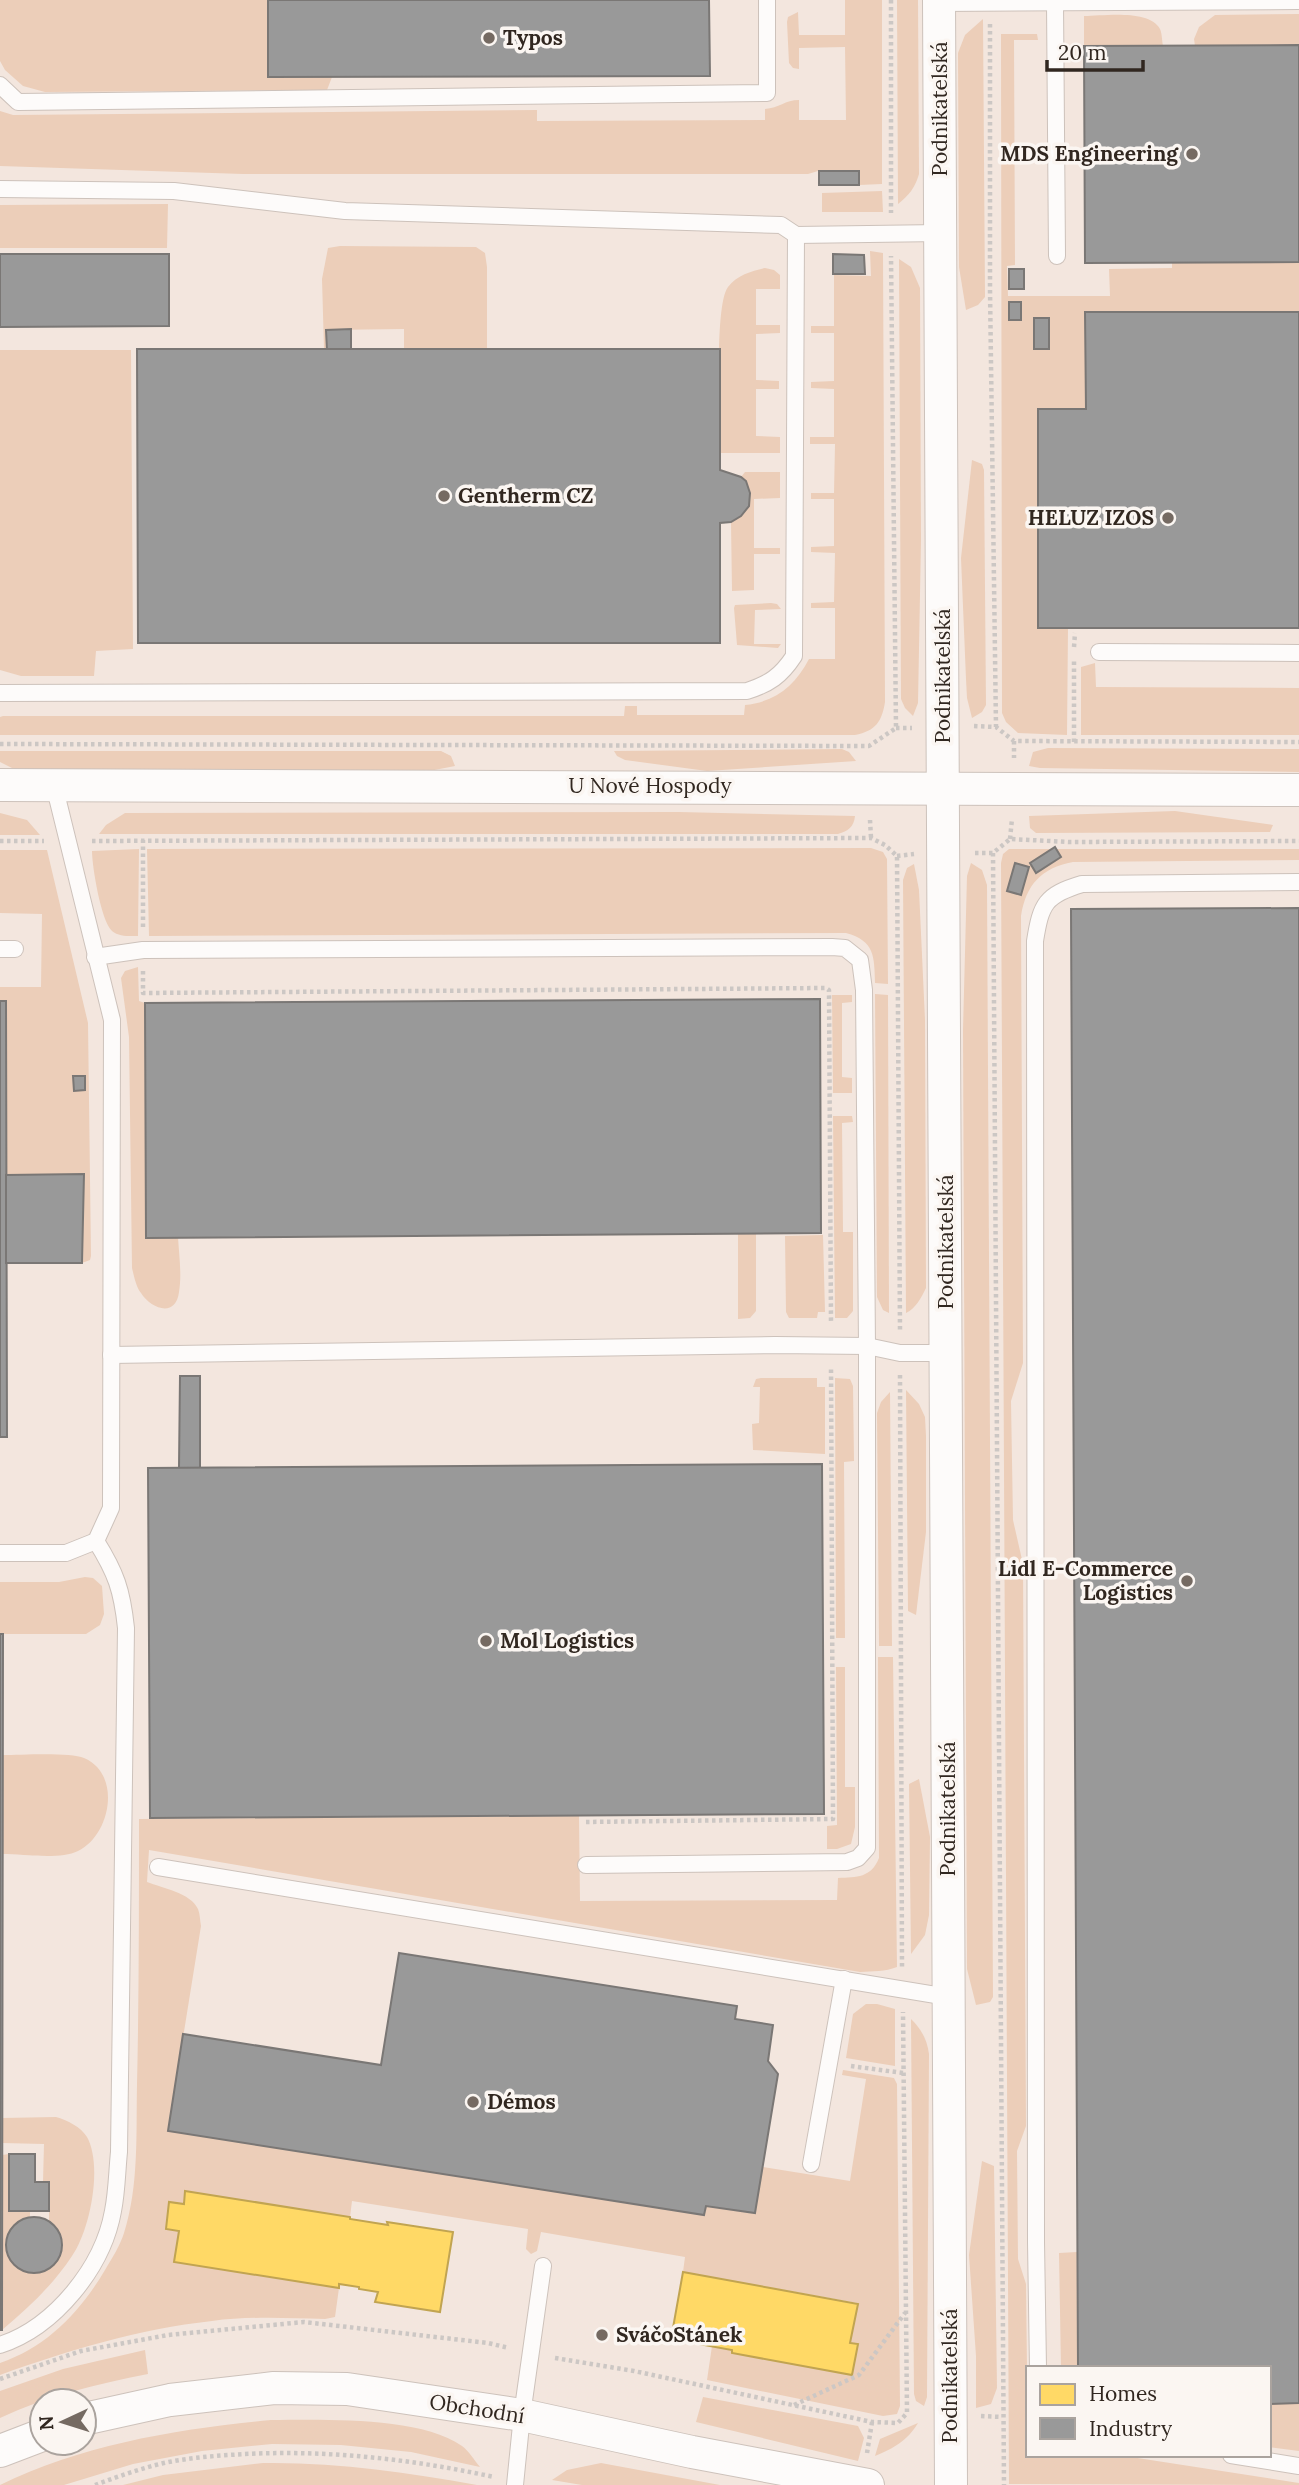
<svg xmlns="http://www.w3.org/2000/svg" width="1299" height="2485" viewBox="0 0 1299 2485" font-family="Lora,serif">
  <rect width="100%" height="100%" fill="#f3e6de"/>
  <g fill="#ecceb9">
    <path d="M0 0H268V77H332L327 90 45 92 23 86 5 70 0 61Z"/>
    <path d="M845 0H882V184L859 185V171H818L808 174H243L0 166V111L13 115 537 110V121L765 120V109C779 108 785 100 799 100V120H846L845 47 799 48V69L793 68 789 63 787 22 788 17 798 12 799 35H845Z"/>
    <path d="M897 0H918L919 174C915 188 909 195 898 204Z"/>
    <path d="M1299 14V45L1195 46 1194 39 1199 27 1215 15Z"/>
    <path d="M1084 16C1104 16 1149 9 1160 29 1162 33 1162 41 1163 46H1084Z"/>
    <path d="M983 19 985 297 978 305 966 310 959 267 958 53 965 35Z"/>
    <path d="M1001 34H1037L1038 40H1014L1015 265 1007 266 1008 296H1110L1109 269 1172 268V263L1299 262V312L1086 313V409H1038V627L1068 628 1067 735 1018 733 1006 722 1002 713Z"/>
    <path d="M882 191 883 212H822V193Z"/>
    <path d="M168 204 167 248H0V205Z"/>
    <path d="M340 246 476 247 485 253 487 267V349L404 350V329L327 330V350L324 349 322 279 328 248Z"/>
    <path d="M870 251 883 253 885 702C882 721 876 731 855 735H0V717L3 716H624L625 706H637V715H744L745 705C775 702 795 686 809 659H835V608H811V603L834 602 835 553 811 552V547L834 546V499H811V493H834L835 444H810V437H834V389L811 388V382L834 381V333H811V326H834V275L871 276Z"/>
    <path d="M899 259 911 267 920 288 921 540 918 703 913 716 905 708 901 699Z"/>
    <path d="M765 268 774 270 780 275V289H756V325H780V333L756 334V380L779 381V389H756V436L780 437V453H720C720 424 714 305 728 287 737 275 752 271 765 268Z"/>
    <path d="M0 350H131L133 649 96 651 94 676H21L0 670Z"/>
    <path d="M972 460 982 464 984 470 986 705 982 712 972 718 967 698 966 679 961 558Z"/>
    <path d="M745 472H780V498L754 499V548H780V554H754V590L732 591 731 522C748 512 758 493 741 477Z"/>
    <path d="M771 603 777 604 781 609 755 610 754 644H781L778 648 737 645 734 608 735 605Z"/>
    <path d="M1095 663 1096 687 1299 688V735H1081V667Z"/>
    <path d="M1048 748 1299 749V772L1040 768 1029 766 1033 752Z"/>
    <path d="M842 749 849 752 856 761 707 771 625 760 617 756 614 751Z"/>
    <path d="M0 751H441L451 756 455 766 419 773H22L0 762Z"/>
    <path d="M1175 811 1273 825 1270 832 1036 833 1030 828 1029 816Z"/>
    <path d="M679 812 855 816C854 827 848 831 838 834H99L106 825 125 813Z"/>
    <path d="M0 813 27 820 40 835H0Z"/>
    <path d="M871 848 883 852 887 859 888 984 875 983C874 956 875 941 846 933L149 936 147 849Z"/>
    <path d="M139 849 138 936C130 936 119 937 112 931 101 921 92 866 92 851Z"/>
    <path d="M1009 849H1299V860L1073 862C1041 868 1026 885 1021 916L1023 1363 1011 1401 1013 1520 1023 1564 1026 2126 1017 2151 1018 2259 1026 2284 1028 2455H1118L1299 2483V2485L1009 2484 1001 863 1003 854Z"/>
    <path d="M0 850H47L88 1023 91 1256 90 1260 82 1263 84 1175H6V1001H0V987H41L42 914 0 913Z"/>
    <path d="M971 863 982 870 987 885 993 1997 990 2002 976 2005 967 1969 963 1030 967 876Z"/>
    <path d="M914 864 919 890 925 1020 926 1288C921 1298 916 1308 906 1313L903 880 907 868Z"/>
    <path d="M138 967 139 1001 145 1003 146 1237H178C179 1255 182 1275 179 1292 176 1318 151 1309 141 1293 136 1287 134 1276 132 1268L129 1037 121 978 125 971Z"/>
    <path d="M875 994 888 995 889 1313 883 1310 877 1297Z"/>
    <path d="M832 995H852V1002L842 1003V1077L852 1078V1093H833Z"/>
    <path d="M833 1116H852L853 1122 842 1123 843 1232H853V1311L847 1318H835Z"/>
    <path d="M738 1234H756V1311L750 1318 738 1319Z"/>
    <path d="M823 1235 825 1312H818L817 1318H789L786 1312 785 1236Z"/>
    <path d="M761 1378H817V1387H825V1454L753 1450 752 1424 759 1423 760 1387H753L756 1379Z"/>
    <path d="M835 1378 850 1379 853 1386 854 1461 844 1462 845 1638H836Z"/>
    <path d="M906 1390 919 1404 925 1417 926 1436V1532L916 1615 908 1611Z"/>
    <path d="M890 1392 892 1646H879L877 1413 881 1402Z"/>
    <path d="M85 1577 93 1578 102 1586 104 1614 100 1625 86 1634H0V1582H59Z"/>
    <path d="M878 1657H893L897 1967C885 1972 873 1971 860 1972L149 1850 147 1882C162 1888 191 1893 198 1909 200 1914 200 1921 201 1926L168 2131 703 2215 706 2206 755 2213 763 2167 850 2181 866 2079 842 2075 843 2070 894 2078 897 2084 900 2406 897 2414 883 2416 707 2380 712 2346 732 2350V2353L852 2375 857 2345 850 2343 857 2303 683 2272 685 2257 541 2232 537 2251 531 2254 526 2249 528 2229 352 2201 350 2217 186 2191 184 2204 169 2202 166 2229 179 2231 174 2262 339 2288 335 2317 325 2319C287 2318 249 2316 212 2321 139 2329 69 2350 0 2375V2363C47 2347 80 2312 105 2270 112 2258 120 2246 124 2233 139 2186 136 2134 137 2085 139 1996 139 1908 139 1819L579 1816 580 1901 837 1900 838 1878C857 1877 871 1878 879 1858Z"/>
    <path d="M836 1667H845V1787H855V1827L851 1844 837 1849H827V1826L837 1825Z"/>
    <path d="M3 1755C21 1755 71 1752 84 1758 122 1774 111 1835 78 1851 60 1860 23 1854 3 1854Z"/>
    <path d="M919 1779 930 1837 929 1915 925 1935 911 1954 909 1784Z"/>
    <path d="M866 2004H877L895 2009V2066L846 2058 853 2014Z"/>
    <path d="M911 2019C921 2029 927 2039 929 2054L927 2397 924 2406 916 2401 914 2394Z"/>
    <path d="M56 2117C67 2120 81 2127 87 2137 103 2166 90 2230 72 2256 53 2285 28 2308 2 2330V2155L9 2154V2211H30V2217C0 2235 17 2290 50 2267 57 2263 61 2257 62 2249 63 2237 59 2227 49 2221V2182H43L44 2144 2 2143V2118Z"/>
    <path d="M982 2161 994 2166 997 2388 991 2404 976 2408V2356L969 2255Z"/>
    <path d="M1077 2252 1078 2368H1061L1059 2253Z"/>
    <path d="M145 2350 148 2374C98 2384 46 2396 0 2418V2391L63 2369Z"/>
    <path d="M703 2397 858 2426 864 2438 858 2461 696 2422Z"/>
    <path d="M1299 2403V2451L1269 2447V2404Z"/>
    <path d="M271 2420C323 2420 419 2416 462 2446 469 2451 474 2460 480 2467L411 2452 341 2445 272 2444 202 2451 133 2464 64 2485H0C84 2444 178 2429 271 2420Z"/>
    <path d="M918 2423C907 2441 894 2448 875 2456L880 2439Z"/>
    <path d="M263 2463C336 2462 406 2472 477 2485H123L163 2475Z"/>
    <path d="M601 2463 720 2485H582L552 2480 567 2470Z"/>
  </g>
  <g fill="#ffd966" stroke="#c1a451" stroke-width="2">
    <path d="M185 2191 350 2217V2219L388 2225 387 2222 453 2232 440 2312 375 2302 378 2292 359 2289V2287L339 2284V2288L174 2262 179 2231 166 2229 169 2202 184 2204Z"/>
    <path d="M683 2272 858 2304 850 2343 858 2344 852 2375 732 2353V2350L671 2339Z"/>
  </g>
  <g fill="#999" stroke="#7a7775" stroke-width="2">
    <path d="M268 0H709L710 76 268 77Z"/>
    <path d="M1299 45V262L1085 263 1084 46Z"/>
    <rect x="819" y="171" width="40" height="14"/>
    <path d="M0 254H169V326L0 327Z"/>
    <path d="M833 254 864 255 865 274H833Z"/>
    <rect x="1009" y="269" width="15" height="20"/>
    <rect x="1009" y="302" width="12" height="18"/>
    <path d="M1085 312H1299V628H1038V409H1086Z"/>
    <rect x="1034" y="318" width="15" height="31"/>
    <path d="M351 329V350H327L326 330Z"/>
    <path d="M137 349H720V470L741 477 746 481 750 493 749 506 741 516 731 522 720 523V643H138Z"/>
    <path d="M1055 847 1061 857 1036 873 1030 863Z"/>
    <path d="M1015 863 1029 867 1021 895 1007 891Z"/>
    <path d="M1299 908V2403L1269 2404V2368H1078L1071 909Z"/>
    <path d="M820 999 821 1233 146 1238 145 1003Z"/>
    <path d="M0 1001H6L7 1437H0Z"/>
    <path d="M73 1076H85V1090L74 1091Z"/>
    <path d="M84 1174 82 1263H6V1175Z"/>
    <path d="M180 1376H200V1468H179Z"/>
    <path d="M822 1464 824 1814 150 1818 148 1468Z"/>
    <path d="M0 1634H3L2 2330H0Z"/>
    <path d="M399 1953 737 2006 735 2019 773 2025 768 2061 778 2074 755 2213 706 2206 704 2215 168 2131 183 2034 381 2065Z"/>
    <path d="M9 2154H35V2182H49V2211H9Z"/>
    <circle cx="34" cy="2245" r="28"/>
  </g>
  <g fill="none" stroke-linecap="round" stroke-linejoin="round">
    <g stroke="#cdc2bb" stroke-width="18">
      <g id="lane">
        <path d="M939 3 1299 1"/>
        <path d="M1055 3 1057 256"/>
        <path d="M0 85 18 102 767 93V0"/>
        <path d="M0 189 174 191 345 211 781 225 796 235 941 233"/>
        <path d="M1099 652 1299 653"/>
        <path d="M0 693 747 691C769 684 781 676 794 656L796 235"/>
        <path d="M0 949H15"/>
        <path d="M95 957 143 950 832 947 845 948 860 960 864 990 867 1346V1848L858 1858 847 1862 586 1865"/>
        <path d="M111 1355 775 1345 867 1346 900 1353H946"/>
        <path d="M0 1553H66L96 1541 111 1508 112 1020 54 785"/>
        <path d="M158 1867 948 1997"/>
        <path d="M811 2164 844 1979"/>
        <path d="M0 2345C55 2327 103 2267 113 2211 117 2191 117 2171 119 2152L126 1628C122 1590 116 1573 96 1541"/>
        <path d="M1038 2368 1036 2242 1035 941C1041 904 1045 895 1082 884L1299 882"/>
        <path d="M1231 2455 1299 2466"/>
        <path d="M515 2485 522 2415 543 2266"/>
      </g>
    </g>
    <g stroke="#cdc2bb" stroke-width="34">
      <g id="street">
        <path d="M939 0 951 2485"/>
        <path d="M0 785 1299 790"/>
        <path d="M84 2419 170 2400 274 2388 347 2389 522 2415 692 2452 868 2485"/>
        <path d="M0 2451 42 2435"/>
      </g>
    </g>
    <g stroke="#ccc7c4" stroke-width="4.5" stroke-dasharray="3.5 3.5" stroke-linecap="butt">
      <path d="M891 0V213"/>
      <path d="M990 24V290L996 727"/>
      <path d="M1074 647 1075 633"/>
      <path d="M974 726 996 727 1014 741 1299 742"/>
      <path d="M896 728H912"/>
      <path d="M1014 741V758"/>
      <path d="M1074 742V659"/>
      <path d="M0 744 869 746 896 728 891 256"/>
      <path d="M870 820 871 838"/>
      <path d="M1010 839 1012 819"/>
      <path d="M0 841H44"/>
      <path d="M92 841 871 838 885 845 897 856 900 1331"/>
      <path d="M975 853H993L1010 839 1069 842 1299 841"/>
      <path d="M993 853 1004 2485"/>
      <path d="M897 856 914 854"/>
      <path d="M143 927V840"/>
      <path d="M143 971V993L826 988 829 990 831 1323"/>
      <path d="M900 1375 902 1968"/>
      <path d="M586 1822 833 1819 831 1367"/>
      <path d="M851 2066 903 2073"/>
      <path d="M555 2358 634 2371 872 2422 898 2423 907 2413 903 2012"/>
      <path d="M0 2379 81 2351 168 2335 304 2322 488 2343 509 2348"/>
      <path d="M794 2405 859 2375 905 2313"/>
      <path d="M981 2416 1002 2417"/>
      <path d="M867 2453 872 2422"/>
      <path d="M95 2485C111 2479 128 2473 145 2468 177 2458 212 2456 245 2454 330 2450 411 2459 494 2477"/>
    </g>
    <use href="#lane" stroke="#fdfbfa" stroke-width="16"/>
    <use href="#street" stroke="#fdfbfa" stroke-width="32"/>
  </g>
  <g fill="#756a62" stroke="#fbf6f2" stroke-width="2.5">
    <circle cx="489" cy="38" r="7"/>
    <circle cx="1192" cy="154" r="7"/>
    <circle cx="444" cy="496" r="7"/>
    <circle cx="1168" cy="518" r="7"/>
    <circle cx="1187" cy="1581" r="7"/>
    <circle cx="486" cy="1641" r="7"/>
    <circle cx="473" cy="2102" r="7"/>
    <circle cx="602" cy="2335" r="7"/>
  </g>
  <g text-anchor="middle" stroke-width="7" stroke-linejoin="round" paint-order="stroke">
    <g font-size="21" font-weight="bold" fill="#312720" stroke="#fbf6f2" text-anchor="start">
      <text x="503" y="45">Typos</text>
      <text x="1178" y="161" text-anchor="end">MDS Engineering</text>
      <text x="458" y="503">Gentherm CZ</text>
      <text x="1154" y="525" text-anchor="end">HELUZ IZOS</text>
      <text x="1173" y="1576" text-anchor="end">Lidl E-Commerce<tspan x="1173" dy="24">Logistics</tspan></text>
      <text x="500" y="1648">Mol Logistics</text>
      <text x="487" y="2109">Démos</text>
      <text x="616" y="2342">SváčoStánek</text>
    </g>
    <g font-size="21" fill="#312720" stroke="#fbf6f2">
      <text transform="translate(940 109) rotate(-90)" y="7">Podnikatelská</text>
      <text transform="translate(943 676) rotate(-90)" y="7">Podnikatelská</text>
      <text x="650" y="793">U Nové Hospody</text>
      <text transform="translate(946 1242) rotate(-90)" y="7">Podnikatelská</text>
      <text transform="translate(948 1809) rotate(-90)" y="7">Podnikatelská</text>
      <text transform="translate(950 2376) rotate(-90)" y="7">Podnikatelská</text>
      <text transform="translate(477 2409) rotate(9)" y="7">Obchodní</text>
    </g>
  </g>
  <rect x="1026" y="2366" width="245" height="91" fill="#fbf6f2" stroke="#aaa39e" stroke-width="2"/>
  <rect x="1040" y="2384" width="35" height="21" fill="#ffd966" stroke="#aaa39e" stroke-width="2"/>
  <text x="1089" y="2401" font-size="21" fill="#312720">Homes</text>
  <rect x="1040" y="2418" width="35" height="21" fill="#999999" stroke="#aaa39e" stroke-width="2"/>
  <text x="1089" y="2436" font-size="21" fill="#312720">Industry</text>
  <g transform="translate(63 2422) rotate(266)"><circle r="33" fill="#fbf6f2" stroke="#aaa39e" stroke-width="2"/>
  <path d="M0-5L12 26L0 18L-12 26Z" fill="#756a62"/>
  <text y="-10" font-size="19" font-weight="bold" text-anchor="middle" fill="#312720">N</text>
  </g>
  <path d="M1047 60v10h96v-10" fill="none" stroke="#312720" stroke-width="3.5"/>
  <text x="1058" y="60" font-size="21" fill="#312720" stroke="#fbf6f2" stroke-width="5" paint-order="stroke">20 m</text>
</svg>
